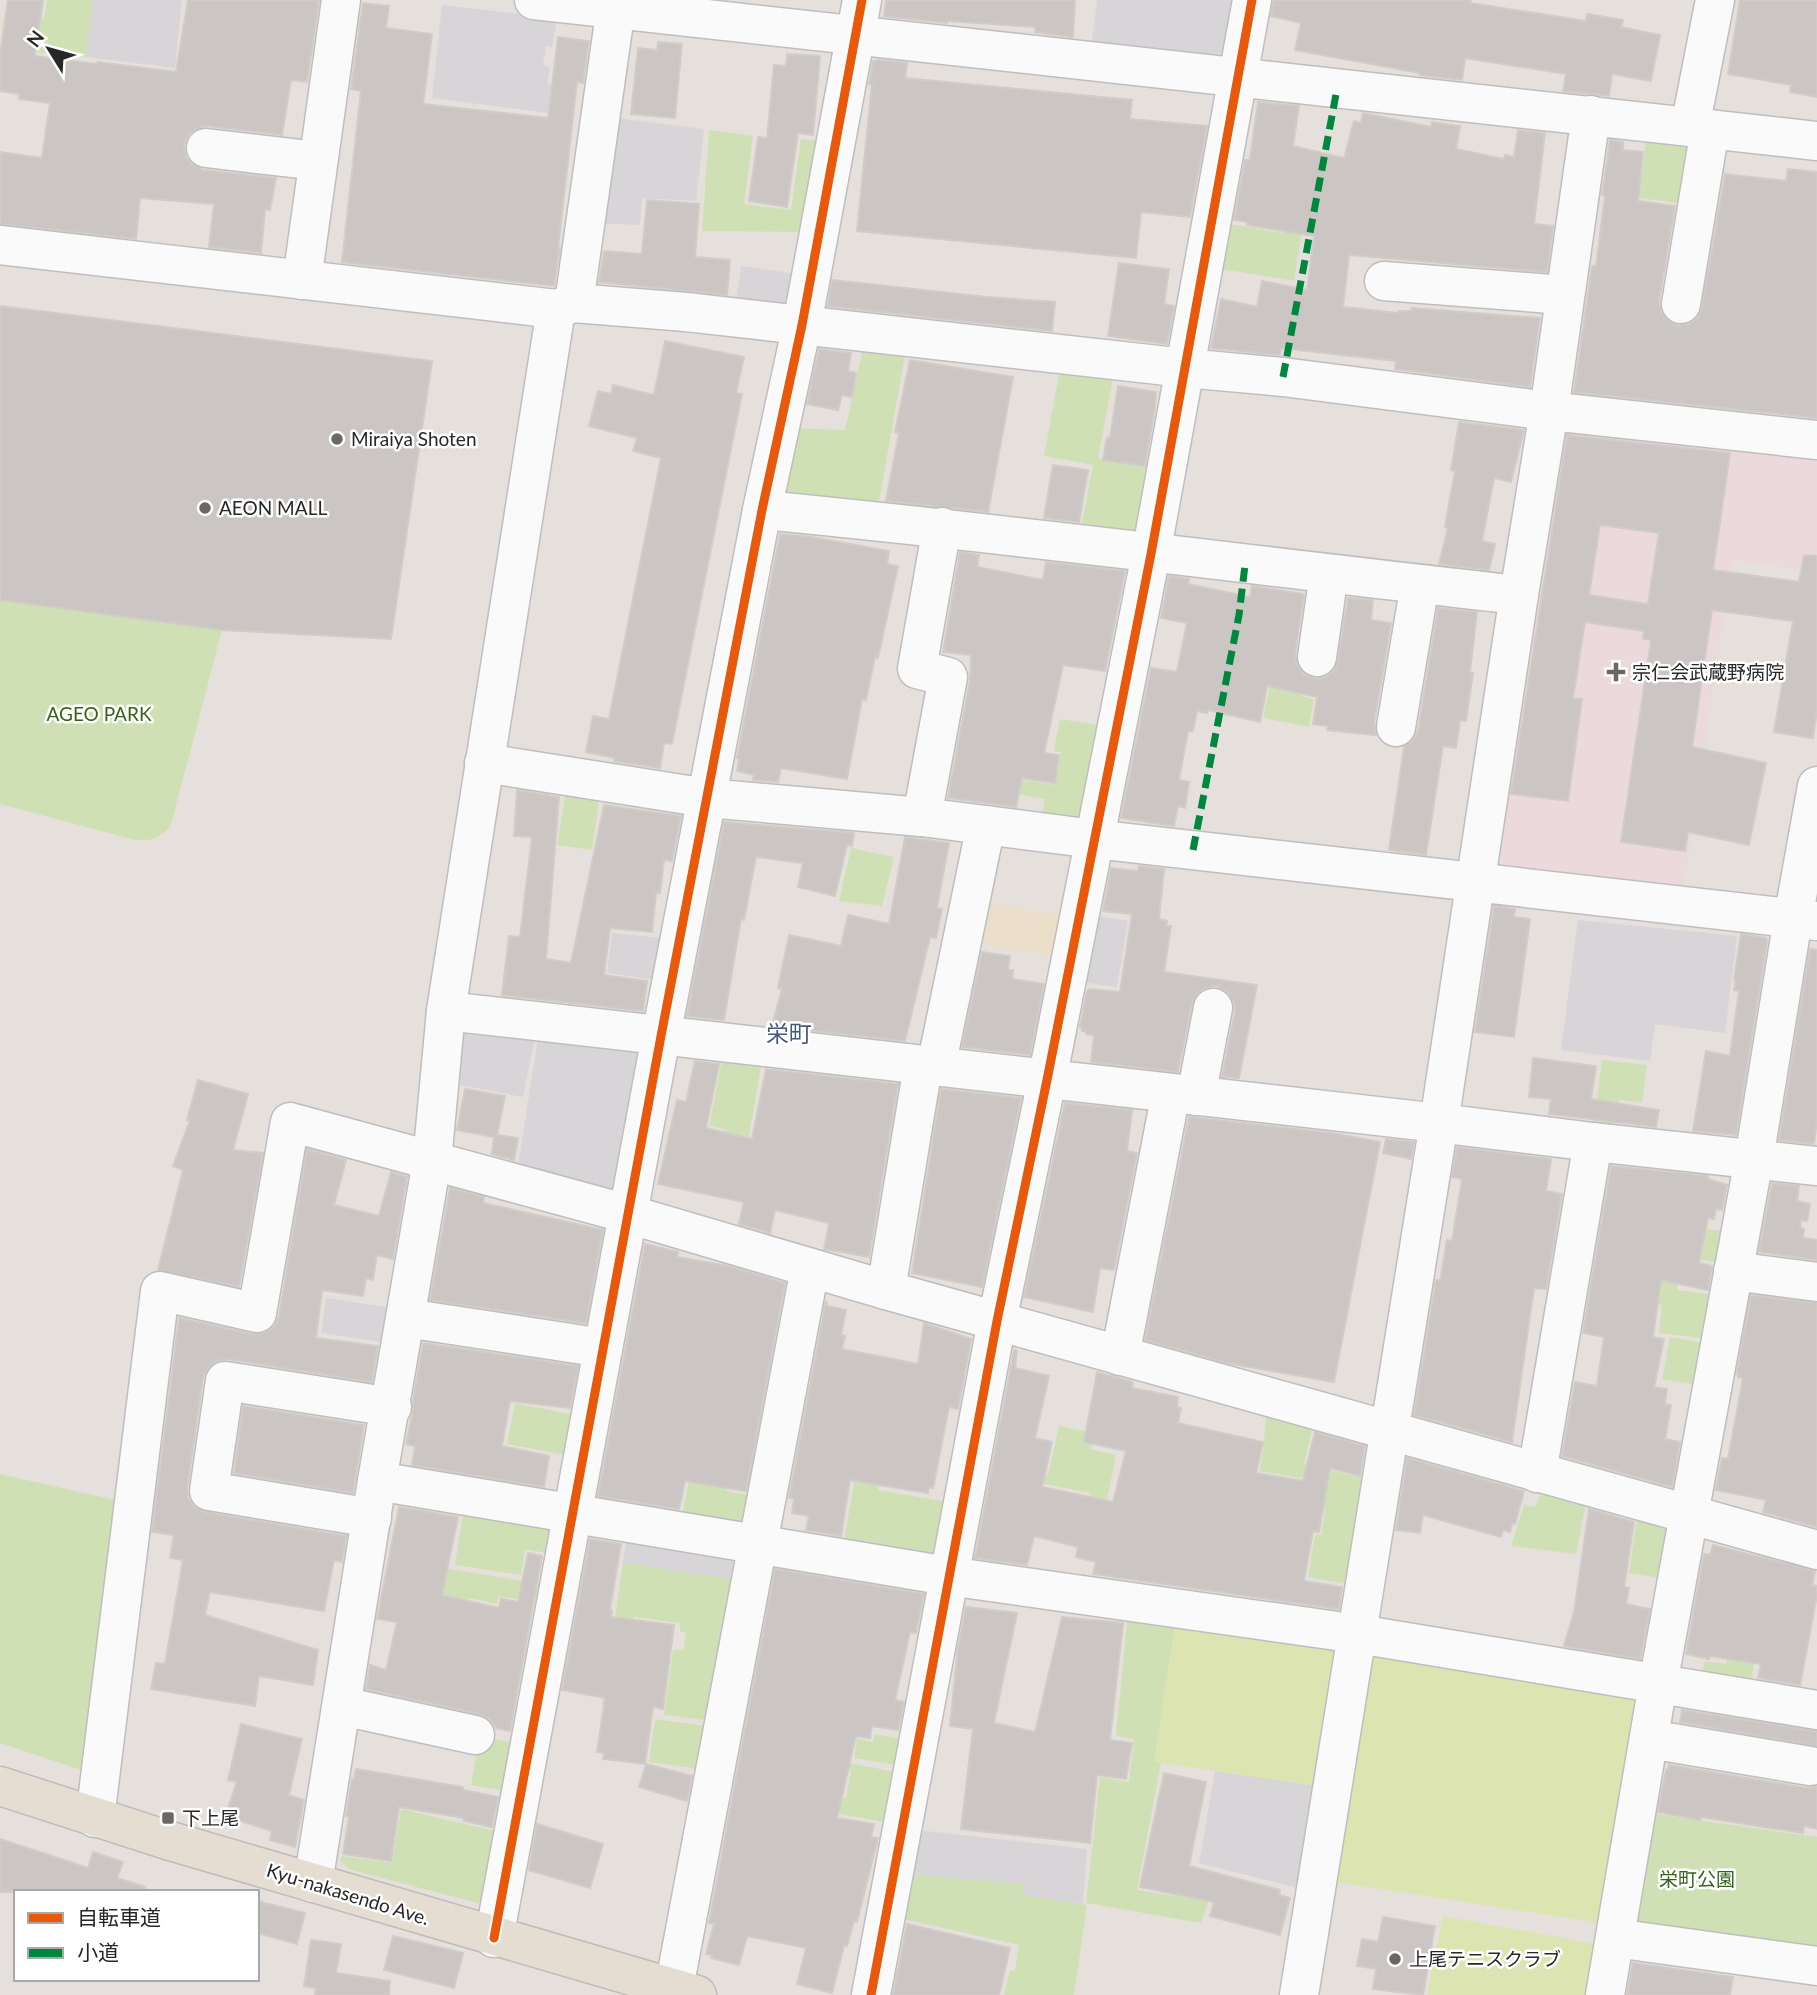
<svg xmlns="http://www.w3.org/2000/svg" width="1817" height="1995" viewBox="0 0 1817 1995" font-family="Lato,'Noto Sans JP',sans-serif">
  <rect width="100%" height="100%" fill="#e6e0dc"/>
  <g fill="#d8d5d8">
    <path d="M92 0H182L175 68 86 57Z"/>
    <path d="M1097 0H1242L1233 44 1217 55 1092 42Z"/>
    <path d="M442 5 557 18 552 47 546 46 543 65 550 67 547 84 574 88 571 116 432 98Z"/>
    <path d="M608 117 704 129 696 201 642 198 640 225 596 223Z"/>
    <path d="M741 266 798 274 793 312 736 304Z"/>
    <path d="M1092 915 1128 921 1117 987 1081 982Z"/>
    <path d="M1578 920 1737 936 1725 1033 1655 1024 1650 1061 1561 1050Z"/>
    <path d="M612 933 671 939 663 981 607 973Z"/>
    <path d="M463 1025 536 1032 523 1097 455 1084Z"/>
    <path d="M539 1032 651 1043 622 1197 518 1166Z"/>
    <path d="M326 1298 393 1308 388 1343 321 1333Z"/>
    <path d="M626 1541 745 1560 742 1581 623 1563Z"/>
    <path d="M1215 1771 1319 1786 1306 1890 1199 1863Z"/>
    <path d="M917 1830 1087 1849 1083 1904 1022 1895 1024 1885 910 1874Z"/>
  </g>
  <path fill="#ecd9db" d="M1553 421 1817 452V572L1732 560 1684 889 1502 872 1490 851Z"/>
  <g fill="#cfe1b4">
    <path d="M47 0H92L86 57 0 49 4 15 44 19Z"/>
    <path d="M709 130 753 136 744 204 791 210 801 139 827 141 809 232 702 231Z"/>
    <path d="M1646 142 1696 149 1688 204 1638 198Z"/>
    <path d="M1291 194 1308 197 1294 281 1216 268 1223 223 1284 233Z"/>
    <path d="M863 347 905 355 878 507 779 502 791 428 845 430Z"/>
    <path d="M1061 364 1114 374 1098 458 1153 469 1139 545 1080 534 1093 465 1044 456Z"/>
    <path d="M0 600 222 630 171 825C161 838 152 841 135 840L0 804Z"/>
    <path d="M1278 668 1307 673 1302 696 1314 699 1309 727 1263 718 1270 684Z"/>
    <path d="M1060 719 1102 726 1084 830 1041 822 1045 799 1010 793 1013 778 1055 785 1061 752 1054 751Z"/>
    <path d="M566 790 600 795 592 850 557 845Z"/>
    <path d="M851 848 894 857 882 906 839 901Z"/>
    <path d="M724 1049 763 1056 747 1147 722 1143 725 1129 709 1126Z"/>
    <path d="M1602 1060 1647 1065 1642 1102 1619 1100 1615 1125 1594 1122Z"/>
    <path d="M1656 1220 1727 1232 1722 1263 1683 1257 1677 1290 1715 1295 1709 1339 1659 1333 1662 1305 1641 1303 1642 1287 1671 1289 1640 1284Z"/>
    <path d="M1670 1337 1705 1343 1697 1385 1662 1379Z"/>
    <path d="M515 1403 579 1416 571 1456 507 1444Z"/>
    <path d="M1267 1414 1312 1429 1304 1464 1371 1480 1353 1585 1308 1577 1315 1534 1321 1535 1325 1509 1321 1508 1320 1482 1260 1471Z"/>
    <path d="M1059 1426 1094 1433 1091 1449 1116 1455 1100 1534 1083 1530 1091 1493 1039 1483 1041 1474 1048 1475Z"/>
    <path d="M0 1474 120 1501 90 1773 0 1743Z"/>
    <path d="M690 1475 727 1485 726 1491 754 1496 750 1514 739 1527 682 1517Z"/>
    <path d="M855 1478 879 1483 878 1490 948 1502 937 1563 843 1546Z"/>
    <path d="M1540 1494 1586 1503 1576 1554 1511 1546 1524 1505 1536 1507Z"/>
    <path d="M464 1509 558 1524 552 1554 525 1549 521 1575 455 1565Z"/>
    <path d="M1637 1517 1677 1524 1666 1579 1629 1573Z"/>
    <path d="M623 1563 742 1581 713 1721 664 1715 673 1650H684L686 1633 680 1631V1623L634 1617 623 1706 602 1704Z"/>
    <path d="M440 1567 550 1586 548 1602 499 1597 497 1604 468 1598 462 1630 430 1626Z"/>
    <path d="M1128 1612 1176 1620 1154 1762 1161 1763 1137 1890 1175 1896 1181 1869 1217 1877 1201 1923 1086 1903 1100 1777 1129 1782 1134 1739 1116 1736Z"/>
    <path d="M1737 1612 1764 1617 1749 1688 1701 1678 1705 1661 1726 1664Z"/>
    <path d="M655 1719 713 1727 707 1770 649 1762Z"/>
    <path d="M875 1734 908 1740 904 1766 854 1758 857 1739 873 1742Z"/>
    <path d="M480 1737 521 1744 511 1792 471 1785Z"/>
    <path d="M849 1763 900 1773 890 1823 835 1813 838 1797 846 1798 851 1770 848 1769Z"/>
    <path d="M401 1809 499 1832 485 1905 348 1869 340 1861 342 1856 392 1863Z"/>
    <path d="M1642 1812 1817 1837V1955L1636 1930Z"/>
    <path d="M910 1874 1024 1884 1022 1895 1087 1905 1074 1995H1004L1010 1970 1015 1971 1019 1945 903 1919Z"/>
  </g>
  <path fill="#ecdfc9" d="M981 902 1066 916 1059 957 974 943Z"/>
  <g fill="#dce5b2">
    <path d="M1176 1620 1340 1646 1319 1786 1154 1762Z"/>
    <path d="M1368 1656 1645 1691 1601 1923 1335 1882Z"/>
    <path d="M1443 1916 1601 1945 1590 1995H1427Z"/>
  </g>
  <g fill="#cbc6c3" stroke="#d1ccc8" stroke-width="2" fill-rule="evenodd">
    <path d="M8 0H43L35 56 97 64 98 62 176 72 188 0H319L307 82 291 80 282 135 208 126 198 128 189 134 184 145 186 157 192 165 203 170 276 178 270 210 265 209 261 253 209 247 214 204 140 198 136 239 0 224V152L42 158 50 103 19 99 20 94 0 91V57Z"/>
    <path d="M886 0H1075L1073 37 1035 32V27L947 21V23L884 16Z"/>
    <path d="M1273 0H1471L1470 3 1586 21 1587 14 1623 20 1621 27 1660 35 1651 81 1612 74 1609 96 1563 91 1566 74 1465 58 1462 80 1420 75V73L1295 50 1301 23 1271 16Z"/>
    <path d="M1740 0H1817V97L1790 92 1791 85 1728 74Z"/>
    <path d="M363 3 389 6 386 28 432 34 423 104 548 118 558 37 589 41 583 83 577 82 558 248H560L554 286 342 262 361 91 351 89Z"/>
    <path d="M658 42 682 44 675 118 631 114 638 48 657 50Z"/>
    <path d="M787 54 820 56 813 135 798 133 787 207 749 201 758 137 767 138 774 65 786 66Z"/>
    <path d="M879 60 907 63 905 78 1132 100 1130 119 1207 126 1190 217 1141 212 1136 258 857 231 872 84H869L873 61Z"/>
    <path d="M1258 102 1299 106 1293 146 1344 158 1354 121 1361 123 1363 113 1431 127 1432 122 1460 126 1456 149 1504 159 1505 155 1514 157 1518 130 1545 133 1534 224 1553 226 1547 272 1349 255 1343 307 1399 313V311H1411L1412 308 1540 318 1530 387 1395 369 1396 361 1281 348 1280 355 1211 348 1221 299 1257 307 1262 281 1307 290 1314 236 1247 225 1248 222 1234 220 1245 160H1250Z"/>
    <path d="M1610 140 1623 142V150L1643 152 1638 201 1675 206 1659 301 1661 312 1667 320 1678 326 1689 324 1697 318 1702 308 1725 174 1786 181 1788 169 1817 172V418L1574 392 1592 266H1596L1605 196 1602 195Z"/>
    <path d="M647 200 699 204 695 257 730 260 727 295 599 282 604 251 642 254Z"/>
    <path d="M1119 263 1169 269 1164 304 1174 306 1167 344 1108 336Z"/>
    <path d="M832 280 987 297 1055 302 1052 331 828 306Z"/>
    <path d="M0 306 432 361 391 639 222 630 0 600Z"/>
    <path d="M665 341 744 357 736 393 742 394 672 744 664 743 660 768 614 761 615 758 586 752 593 716 609 719 661 458 633 451 637 438 589 426 598 391 611 394 613 385 654 395Z"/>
    <path d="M819 349 851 353 848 371 856 373 852 397 842 395 838 410 807 404Z"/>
    <path d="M910 360 1013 377 988 512 886 501 899 433 895 432Z"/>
    <path d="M1118 386 1156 392 1155 408 1145 466 1103 460 1107 437 1110 438Z"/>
    <path d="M1459 422 1524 430 1511 482 1494 478 1482 541 1495 544 1489 570 1439 564 1448 528 1445 527 1455 471 1451 470Z"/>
    <path d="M1567 435 1730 453 1713 570 1799 582 1804 555 1817 556V711L1813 738 1774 732 1793 621 1712 610 1692 747 1766 763 1749 845 1688 832 1685 851 1621 842 1651 640 1643 639 1644 631 1585 622 1573 698 1582 699 1568 801 1511 794ZM1600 525 1659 533 1648 604 1589 595Z"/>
    <path d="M1053 465 1088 470 1079 522 1044 518Z"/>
    <path d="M780 534 811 537 889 551 887 564 898 566 878 658 875 657 866 700 862 699 847 779 781 768 778 782 753 780 754 775 737 771 739 759 737 758Z"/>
    <path d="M960 552 979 555 977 567 1043 580 1046 562 1125 571 1105 671 1063 665 1044 753 1059 755 1055 783 1022 778 1016 807 948 798 970 681 971 655 943 652Z"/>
    <path d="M1169 576 1189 579 1188 584 1250 597 1252 586 1304 594 1295 654 1297 664 1303 674 1315 679 1326 677 1334 671 1338 661 1348 598 1373 600 1371 620 1391 623 1374 723 1376 735 1327 730 1328 726 1313 724 1317 697 1267 686 1260 722 1208 710 1207 713 1197 711 1193 731H1188L1179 780 1189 782 1185 808 1178 806 1174 826 1121 818 1151 668 1177 672 1187 623 1161 618Z"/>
    <path d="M1438 608 1477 612 1470 672 1473 673 1466 721 1460 720 1456 748 1443 746 1426 855 1389 850 1404 747 1413 740 1418 731Z"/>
    <path d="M517 790 559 797 546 959 571 963 604 805 681 816 672 861 664 860 660 893H656L652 932 610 928 604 975 647 981 643 1011 502 995 509 936 520 937 532 837 514 836Z"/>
    <path d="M724 822 854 833 852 846 847 845 835 896 798 887 803 863 756 857 744 920 741 919 724 1020 687 1016Z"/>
    <path d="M905 837 949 843 937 908 942 909 936 938 930 937 905 1041 772 1026 782 989 778 988 789 935 841 946 848 915 889 924Z"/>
    <path d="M1139 866 1164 869 1159 919 1167 921 1166 926H1171L1164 972 1257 985 1239 1078 1222 1077 1235 1011 1234 1002 1228 992 1216 986 1205 988 1197 993 1192 1003 1178 1072 1091 1062 1094 1035 1086 1034V1031H1082V1027H1080L1087 992 1089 989 1120 992 1132 914 1103 911 1111 868 1138 871Z"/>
    <path d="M1494 906 1515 909 1514 917 1530 919 1514 1037 1475 1032Z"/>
    <path d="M1741 934 1766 938 1767 942 1736 1135 1693 1131 1706 1051 1730 1056 1739 991 1734 990 1736 980H1734Z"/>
    <path d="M1810 949 1817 950V1120L1814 1144 1779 1140Z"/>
    <path d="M982 952 1010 956 1008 970H1013L1012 979 1044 984 1030 1055 962 1047Z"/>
    <path d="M1533 1058 1596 1066 1591 1099 1659 1110 1656 1127 1549 1114 1551 1099 1529 1097Z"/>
    <path d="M695 1061 719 1064 706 1128 752 1139 766 1069 898 1084 869 1257 824 1249 829 1223 775 1210 770 1233 739 1224 744 1202 658 1184 677 1100 686 1102Z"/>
    <path d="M198 1080 248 1094 233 1150 263 1153 239 1287 158 1270 183 1170 173 1166 190 1120H187Z"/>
    <path d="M465 1089 505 1096 497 1135 518 1138 514 1160 492 1154 494 1137 457 1130Z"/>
    <path d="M941 1089 1021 1098 982 1287 912 1273Z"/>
    <path d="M1065 1103 1132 1110 1127 1151 1137 1153 1114 1270 1100 1268 1093 1312 1024 1297Z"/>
    <path d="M1189 1117 1332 1133 1380 1142 1334 1382 1227 1363 1145 1340Z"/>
    <path d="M1386 1139 1414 1142 1411 1159 1383 1153Z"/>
    <path d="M1457 1147 1551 1159 1546 1191 1562 1194 1546 1289 1534 1288 1512 1442 1414 1415 1436 1280 1440 1281 1447 1240 1452 1241 1462 1179 1452 1177Z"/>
    <path d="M307 1149 346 1160 334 1205 379 1216 391 1172 407 1177 393 1259 377 1255 373 1280 366 1278 363 1296 322 1290 316 1338 378 1346 372 1382 228 1359 216 1361 208 1368 203 1378 187 1489 188 1498 195 1508 205 1512 346 1536 342 1562 334 1560 324 1611 210 1592 205 1615 318 1650 313 1685 259 1676 255 1706 151 1689 156 1663 165 1664 183 1560 170 1558 174 1535 152 1532 179 1318 252 1334 264 1333 274 1327 279 1317Z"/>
    <path d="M1611 1166 1708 1176V1179L1727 1185 1722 1210 1716 1209 1714 1219 1708 1218 1699 1263 1712 1266 1708 1290 1661 1280 1653 1337 1664 1339 1654 1387 1667 1389 1665 1404 1671 1405 1665 1439 1680 1442 1672 1487 1562 1456 1575 1382 1597 1386 1604 1337 1583 1333Z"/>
    <path d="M1772 1183 1799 1186 1797 1201 1810 1204 1807 1221 1801 1220 1800 1228 1804 1229 1803 1238 1817 1240V1260L1759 1252Z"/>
    <path d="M450 1188 484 1197 483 1203 603 1230 586 1323 430 1300Z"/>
    <path d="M645 1244 678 1252 677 1257 728 1266 785 1283 746 1491 685 1481 679 1509 598 1496Z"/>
    <path d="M1751 1295 1817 1303V1527L1763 1512 1766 1500 1716 1490 1722 1458 1728 1459 1743 1378 1738 1377 1737 1372Z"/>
    <path d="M826 1301 827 1306 846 1310 841 1335 845 1336 842 1349 918 1364 924 1323 971 1339 958 1409 949 1407 933 1488 929 1487 928 1493 850 1480 841 1536 806 1530 809 1516 792 1513 794 1498H789Z"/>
    <path d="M423 1343 578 1366 570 1408 510 1401 502 1446 549 1456 544 1487 412 1465 415 1446 406 1444 413 1411V1402Z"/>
    <path d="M1014 1350 1017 1351 1015 1368 1049 1376 1035 1438 1052 1442 1042 1487 1113 1502 1126 1451 1084 1442 1097 1372 1133 1382 1132 1388 1178 1397 1177 1407 1181 1408 1178 1423 1263 1442 1256 1473 1303 1481 1315 1432 1365 1446 1360 1476 1330 1468 1319 1532 1313 1531 1304 1581 1342 1587 1339 1609 1093 1574 1096 1562 1076 1557 1078 1547 1034 1536 1027 1565 975 1558Z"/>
    <path d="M243 1406 364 1425 353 1493 234 1473Z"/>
    <path d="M1407 1458 1524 1491 1515 1524 1512 1523 1510 1532 1503 1530 1501 1537 1423 1515 1420 1533 1396 1530Z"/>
    <path d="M399 1507 458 1517 442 1595 499 1608 501 1599 518 1602 528 1553 542 1556 510 1731 496 1728 489 1718 480 1714 366 1689 370 1665 386 1670 397 1622 377 1619Z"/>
    <path d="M1589 1509 1634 1522 1624 1587 1629 1588 1626 1604 1650 1609 1640 1659 1564 1646 1574 1612Z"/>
    <path d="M590 1539 621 1544 610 1609 612 1610 611 1617 674 1625 663 1709 653 1707 645 1764 603 1759 604 1753 597 1752 605 1698 562 1690Z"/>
    <path d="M1713 1545 1815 1571 1812 1585 1817 1586V1595L1800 1685 1758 1678 1761 1664 1710 1656 1709 1659 1686 1654 1704 1554 1710 1555Z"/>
    <path d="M775 1569 924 1594 916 1633 910 1632 895 1700 904 1702 898 1730 872 1726 870 1738 856 1736 837 1818 874 1824 871 1837 878 1838 857 1922 854 1921 847 1946H844L832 1993 797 1984 806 1948 747 1936 739 1965 711 1958 712 1955 706 1954 714 1924 709 1923Z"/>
    <path d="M966 1607 1017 1613 994 1723 1035 1732 1062 1617 1123 1623 1110 1740 1132 1743 1126 1779 1097 1775 1090 1843 961 1829 973 1729 950 1726 958 1648Z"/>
    <path d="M1682 1710 1817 1731V1746L1680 1722Z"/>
    <path d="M241 1724 302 1739 289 1795 304 1800 295 1847 270 1840 272 1831 225 1816 237 1782 228 1780Z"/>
    <path d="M646 1764 692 1776 687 1801 639 1787Z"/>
    <path d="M1669 1765 1806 1788 1817 1787V1829L1804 1826 1803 1833 1701 1817 1700 1820 1658 1812 1666 1770H1668Z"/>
    <path d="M356 1769 463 1787V1790L498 1797 492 1827 464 1821V1818L399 1807 391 1861 343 1854 349 1817 346 1816 352 1779H354Z"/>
    <path d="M1164 1773 1206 1782 1189 1866 1280 1890 1279 1895 1290 1898 1280 1935 1210 1916 1214 1902 1140 1887Z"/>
    <path d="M537 1824 603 1844 590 1888 529 1870Z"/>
    <path d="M0 1839 88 1868 93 1852 123 1862 117 1878 145 1887 144 1892H0Z"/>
    <path d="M257 1901 305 1913 297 1944 257 1933Z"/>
    <path d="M1383 1917 1435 1926 1423 1995 1373 1989 1376 1969 1357 1966 1362 1939 1378 1942Z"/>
    <path d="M907 1924 1010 1948 999 1995H893Z"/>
    <path d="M393 1936 463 1953 454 1988 384 1970Z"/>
    <path d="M311 1940 341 1944 336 1973 390 1981 389 1995H315L316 1988 304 1986Z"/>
    <path d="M1633 1963 1733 1977 1730 1995H1627Z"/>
  </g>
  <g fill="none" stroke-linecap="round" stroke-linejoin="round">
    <g stroke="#bfbdbe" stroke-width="41">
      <g id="minor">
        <path d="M534 0 1817 141"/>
        <path d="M1690 127 1715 0"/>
        <path d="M206 148 318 161"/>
        <path d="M0 245 556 309 574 303 686 312 1185 368 1283 377 1549 411 1817 440"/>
        <path d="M302 280 341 0"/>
        <path d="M1384 281 1564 295"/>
        <path d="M574 303 617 0"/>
        <path d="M1681 304 1710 129"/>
        <path d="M762 510C1015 534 1266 567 1519 595"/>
        <path d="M1317 657 1329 574"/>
        <path d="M1396 727 1420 584"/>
        <path d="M484 763 707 798 922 817 1094 839 1817 921"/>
        <path d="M922 817 948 677 917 669 942 527"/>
        <path d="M446 1011 1439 1123 1593 1142 1817 1166"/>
        <path d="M936 1067 986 825"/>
        <path d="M1196 1096 1213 1008"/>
        <path d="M1733 1271 1817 1282"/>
        <path d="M886 1290 923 1066"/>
        <path d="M406 1318 603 1348"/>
        <path d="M1120 1356 1171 1093"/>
        <path d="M1537 1473 1593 1142"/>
        <path d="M377 1481 948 1576 1358 1634 1817 1710"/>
        <path d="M372 1518 209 1491 225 1381 392 1407"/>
        <path d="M342 1706 475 1735"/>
        <path d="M1649 1739 1810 1766"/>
        <path d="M95 1818 160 1291 257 1313 290 1122 628 1214 886 1290 1817 1550"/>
        <path d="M313 1883 377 1481 432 1161 446 1011 556 309"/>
        <path d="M494 1938 661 1036 762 510 802 325 862 0"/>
        <path d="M1615 1938 1817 1966"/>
        <path d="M674 1988 810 1268"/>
        <path d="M871 1995 997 1321 1047 1080 1151 554 1252 0"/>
        <path d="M1299 1995 1439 1123 1519 595 1549 411 1591 115"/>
        <path d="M1605 1995 1658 1684 1754 1159 1793 919 1817 786"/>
      </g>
    </g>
    <g stroke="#bfbcbb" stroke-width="41">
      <path id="major" d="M0 1786 167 1840 697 1995"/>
    </g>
    <use href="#minor" stroke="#fbfafa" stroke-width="38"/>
    <use href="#major" stroke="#e5ddd2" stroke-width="38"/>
    <g stroke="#00873e" stroke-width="7" stroke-dasharray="14 7" stroke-linecap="butt">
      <path d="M1283 377 1337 89"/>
      <path d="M1193 850 1239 615 1245 565"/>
    </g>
    <g stroke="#fff" stroke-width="13">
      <g id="cycleway">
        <path d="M494 1938 661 1036 762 510 802 325 862 0"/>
        <path d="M871 1995 997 1321 1047 1080 1151 554 1252 0"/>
      </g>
    </g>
    <use href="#cycleway" stroke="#e8590c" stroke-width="9"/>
  </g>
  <g fill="#6a6866" stroke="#fff" stroke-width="2.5">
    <circle cx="337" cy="439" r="7"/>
    <circle cx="205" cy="508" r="7"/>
    <path d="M1612.5 661.5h7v7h7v7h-7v7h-7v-7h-7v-7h7z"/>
    <rect x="161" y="1811" width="14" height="14" rx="3.5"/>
    <circle cx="1395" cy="1959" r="7"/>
  </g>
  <g text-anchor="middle" stroke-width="5" stroke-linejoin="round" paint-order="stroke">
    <g font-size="19" fill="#272727" stroke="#fff" text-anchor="start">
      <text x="351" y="446">Miraiya Shoten</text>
      <text x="219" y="515">AEON MALL</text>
      <text x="1632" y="679">宗仁会武蔵野病院</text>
      <text x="182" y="1825">下上尾</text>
      <text x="1409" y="1966">上尾テニスクラブ</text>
    </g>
    <g font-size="19" fill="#366219" stroke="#fff">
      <text x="99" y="721">AGEO PARK</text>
      <text x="1697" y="1886">栄町公園</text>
    </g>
    <g font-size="19" fill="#272727" stroke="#fff">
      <text transform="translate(348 1894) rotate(17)" y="7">Kyu-nakasendo Ave.</text>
    </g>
    <g font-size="23" fill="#485977" stroke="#fff">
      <text x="789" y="1042">栄町</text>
    </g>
  </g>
  <rect x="14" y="1890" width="245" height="91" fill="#ffffff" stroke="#a9a9a9" stroke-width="2"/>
  <rect x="28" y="1913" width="35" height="10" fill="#e8590c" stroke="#a9a9a9" stroke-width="2"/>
  <text x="77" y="1925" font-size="21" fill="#272727">自転車道</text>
  <rect x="28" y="1948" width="35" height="10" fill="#00873e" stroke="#a9a9a9" stroke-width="2"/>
  <text x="77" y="1960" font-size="21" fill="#272727">小道</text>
  <g transform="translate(49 49) rotate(307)" stroke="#ffffff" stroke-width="5" paint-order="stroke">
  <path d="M0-5L12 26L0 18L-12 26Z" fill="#272727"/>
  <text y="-10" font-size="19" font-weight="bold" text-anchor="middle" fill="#272727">N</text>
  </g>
</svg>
